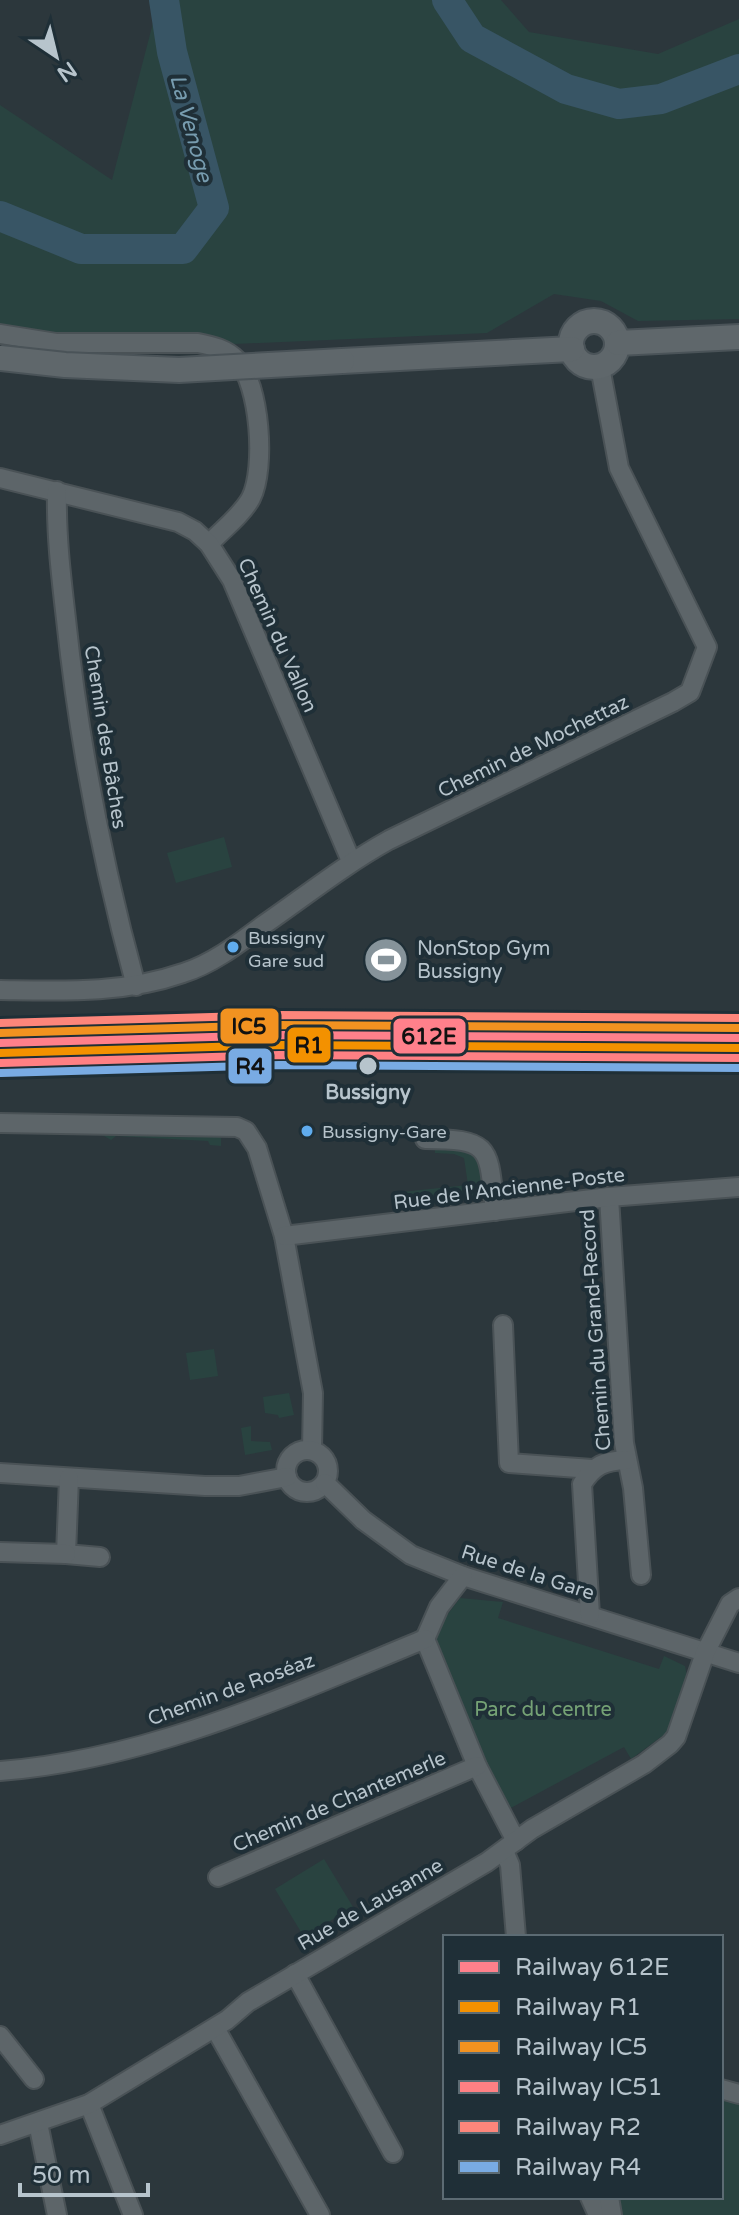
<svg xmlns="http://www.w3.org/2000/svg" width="739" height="2215" viewBox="0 0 739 2215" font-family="'Varela Round',sans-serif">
  <rect width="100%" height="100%" fill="#2c373c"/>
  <g fill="#294340">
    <path d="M159 0H501L529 32 658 54 739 19V319L638 321 601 301 554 294 487 333 98 350 0 327V105L112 180Z"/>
    <path d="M224 837 232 867 176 883 167 853Z"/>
    <path d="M99 1133 218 1134 221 1138V1146L210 1145 208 1141 116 1136 111 1140Z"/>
    <path d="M450 1148C482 1153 481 1160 485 1190L479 1198 473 1199 394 1209 392 1193 468 1185 464 1158 454 1154 435 1153V1150Z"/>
    <path d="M214 1349 218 1376 190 1380 186 1353Z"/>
    <path d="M289 1393 294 1415 279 1418 278 1415 265 1413 263 1397Z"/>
    <path d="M251 1426V1441L270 1442 272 1450 245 1455 241 1428Z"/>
    <path d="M460 1598 503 1602 498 1618 659 1669 664 1656 685 1666 688 1681 669 1731 631 1759 624 1747 507 1810 432 1635Z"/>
    <path d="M324 1859 353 1907 304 1937 275 1889Z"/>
    <path d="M721 2097 739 2102V2215H613L610 2197H721Z"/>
  </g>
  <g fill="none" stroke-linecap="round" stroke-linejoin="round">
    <g stroke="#385565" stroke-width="30">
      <path d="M447 0 472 38 566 89 619 104 661 99 739 69"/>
      <path d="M0 216 81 249H183L214 208 172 52 164 0"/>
    </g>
    <g stroke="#4a5256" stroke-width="22">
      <g id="minor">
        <path d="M0 334 56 343H198C213 346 226 349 237 360 260 384 266 468 251 498 242 515 222 530 209 544"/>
        <path d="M0 478 178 522 195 531 209 544 232 580 351 861"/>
        <path d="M57 491C56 534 61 576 66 619 79 743 103 866 136 986"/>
        <path d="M0 990C62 991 123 994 183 973 212 964 238 944 262 926 304 897 344 865 389 840L673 702 690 692 707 647 619 468 600 367"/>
        <path d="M0 1123 237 1127 246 1131 257 1148 284 1236 313 1393 312 1450"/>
        <path d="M425 1139C493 1139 488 1148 495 1211"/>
        <path d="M609 1197 624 1443 633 1488 641 1575"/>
        <path d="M284 1236 609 1197 739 1187"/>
        <path d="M503 1325 509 1463 592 1469"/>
        <circle cx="307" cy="1471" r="21"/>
        <path d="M0 1473 205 1486H239L287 1477"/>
        <path d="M69 1478 66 1554 100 1557"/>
        <path d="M325 1483 363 1520 411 1555 463 1576 739 1663"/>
        <path d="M0 1552 66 1554"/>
        <path d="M590 1615 582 1484C594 1465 604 1461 626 1460"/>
        <path d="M425 1639 477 1766 516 1841"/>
        <path d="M425 1639 439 1607 463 1576"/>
        <path d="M0 1771C148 1760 289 1695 425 1639"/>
        <path d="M504 1851 510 1865 516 1937"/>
        <path d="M218 1877 477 1766"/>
        <path d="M295 1974 393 2153"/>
        <path d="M215 2028 320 2215"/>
        <path d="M0 2036 34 2079"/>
        <path d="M721 2089 739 2094"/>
        <path d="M89 2104 133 2215"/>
        <path d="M38 2123 57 2215"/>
        <path d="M0 2135 89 2104 227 2020 248 2002 487 1862 532 1829 644 1764 670 1744 676 1737 705 1653 730 1604 739 1598"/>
        <path d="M590 2197 598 2215"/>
        <path d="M609 2197 612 2215"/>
      </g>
    </g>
    <g stroke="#4a5358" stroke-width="28">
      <g id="major">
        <circle cx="594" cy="344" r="23"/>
        <path d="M618 343 739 337"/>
        <path d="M342 361 572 349"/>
      </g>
    </g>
    <use href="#minor" stroke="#5d6569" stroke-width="18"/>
    <use href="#major" stroke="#5f676b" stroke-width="24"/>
    <g stroke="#4a5358" stroke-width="28" stroke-linecap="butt">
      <path id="major-bridge" d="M0 358 65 365 179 370 342 361"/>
    </g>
    <use href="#major-bridge" stroke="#5f676b" stroke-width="24"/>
    <g stroke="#1f2f37" stroke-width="14">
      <path id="rail-1" d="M0 1043 279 1035 739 1038"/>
    </g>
    <g stroke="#1f2f37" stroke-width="14">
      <path id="rail-2" d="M0 1053 279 1045 739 1048"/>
    </g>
    <g stroke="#1f2f37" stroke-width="14">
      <path id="rail-3" d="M0 1033 279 1025 739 1028"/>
    </g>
    <g stroke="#1f2f37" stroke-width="14">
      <path id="rail-4" d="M1 1063 279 1055 739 1058"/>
    </g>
    <g stroke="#1f2f37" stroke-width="14">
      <path id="rail-5" d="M0 1023 279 1015 739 1018"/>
    </g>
    <g stroke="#1f2f37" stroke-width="14">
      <path id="rail-6" d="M1 1073 279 1065 739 1068"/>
    </g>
    <use href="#rail-1" stroke="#ff808b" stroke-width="8"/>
    <use href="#rail-2" stroke="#f39100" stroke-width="8"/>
    <use href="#rail-3" stroke="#f29220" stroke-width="8"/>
    <use href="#rail-4" stroke="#ff8083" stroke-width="8"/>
    <use href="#rail-5" stroke="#fd867b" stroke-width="8"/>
    <use href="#rail-6" stroke="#79abe3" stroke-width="8"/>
  </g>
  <defs>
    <g id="stadium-disc" transform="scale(2.3)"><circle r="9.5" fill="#86939a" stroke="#1f2f37"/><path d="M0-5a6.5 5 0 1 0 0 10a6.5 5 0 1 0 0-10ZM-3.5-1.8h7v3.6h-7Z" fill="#fff"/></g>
  </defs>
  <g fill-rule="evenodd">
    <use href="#stadium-disc" x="386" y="960"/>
  </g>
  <g fill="#60acee" stroke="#1f2f37" stroke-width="3">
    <circle cx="233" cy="947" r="7"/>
    <circle cx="307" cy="1131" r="7"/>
  </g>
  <circle fill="#b7c4cc" stroke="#1f2f37" stroke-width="3" cx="368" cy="1066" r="10"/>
  <g text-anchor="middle" stroke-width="8" stroke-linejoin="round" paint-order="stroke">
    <g font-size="18" fill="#b7c4cc" stroke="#1f2f37" text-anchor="start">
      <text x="248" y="944">Bussigny<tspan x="248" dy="23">Gare sud</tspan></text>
      <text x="322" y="1138">Bussigny-Gare</text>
    </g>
    <g font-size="20" fill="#b7c4cc" stroke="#1f2f37">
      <text transform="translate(278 635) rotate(66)" y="7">Chemin du Vallon</text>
      <text transform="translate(106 737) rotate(81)" y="7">Chemin des Bâches</text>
      <text transform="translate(533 746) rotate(-26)" y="7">Chemin de Mochettaz</text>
      <text transform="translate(509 1188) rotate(-7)" y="7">Rue de l'Ancienne-Poste</text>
      <text transform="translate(595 1330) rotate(-94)" y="7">Chemin du Grand-Record</text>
      <text transform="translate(528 1572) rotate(18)" y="7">Rue de la Gare</text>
      <text transform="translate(231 1689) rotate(-20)" y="7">Chemin de Roséaz</text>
      <text transform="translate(339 1801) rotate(-23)" y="7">Chemin de Chantemerle</text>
      <text transform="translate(370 1904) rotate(-30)" y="7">Rue de Lausanne</text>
    </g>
    <g font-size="20" fill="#b7c4cc" stroke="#1f2f37" text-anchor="start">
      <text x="417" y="955">NonStop Gym<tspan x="417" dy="23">Bussigny</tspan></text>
    </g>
    <g font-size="20" font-weight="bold" fill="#b7c4cc" stroke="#1f2f37">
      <text x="368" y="1099">Bussigny</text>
    </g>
    <g font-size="20" fill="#75a275" stroke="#1f2f37">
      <text x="543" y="1716">Parc du centre</text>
    </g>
    <g font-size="22" font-style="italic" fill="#779caf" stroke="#1f2f37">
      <text transform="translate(192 128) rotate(75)" y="8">La Venoge</text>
    </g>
  </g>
  <g stroke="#1f2f37" stroke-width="3">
    <rect x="219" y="1007" width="61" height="38" rx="8" fill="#f29220"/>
    <rect x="392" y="1017" width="75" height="38" rx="8" fill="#ff808b"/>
    <rect x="286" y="1026" width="46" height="38" rx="8" fill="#f39100"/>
    <rect x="227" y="1047" width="46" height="38" rx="8" fill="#79abe3"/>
  </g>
  <g font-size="22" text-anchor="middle" font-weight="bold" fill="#111">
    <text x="249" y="1034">IC5</text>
    <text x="429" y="1044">612E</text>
    <text x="309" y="1053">R1</text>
    <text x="250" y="1074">R4</text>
  </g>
  <rect x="443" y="1935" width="280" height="264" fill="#1f2f37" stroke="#5c6b73" stroke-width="2"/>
  <rect x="459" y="1961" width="40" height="12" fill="#ff808b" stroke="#5c6b73" stroke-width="2"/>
  <text x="515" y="1975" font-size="24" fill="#b7c4cc">Railway 612E</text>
  <rect x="459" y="2001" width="40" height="12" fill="#f39100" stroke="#5c6b73" stroke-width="2"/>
  <text x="515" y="2015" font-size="24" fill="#b7c4cc">Railway R1</text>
  <rect x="459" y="2041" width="40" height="12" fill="#f29220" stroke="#5c6b73" stroke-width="2"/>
  <text x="515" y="2055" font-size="24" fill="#b7c4cc">Railway IC5</text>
  <rect x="459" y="2081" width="40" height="12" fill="#ff8083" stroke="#5c6b73" stroke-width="2"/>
  <text x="515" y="2095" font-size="24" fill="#b7c4cc">Railway IC51</text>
  <rect x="459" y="2121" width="40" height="12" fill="#fd867b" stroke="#5c6b73" stroke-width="2"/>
  <text x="515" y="2135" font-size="24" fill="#b7c4cc">Railway R2</text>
  <rect x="459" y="2161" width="40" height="12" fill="#79abe3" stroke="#5c6b73" stroke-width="2"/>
  <text x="515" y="2175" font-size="24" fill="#b7c4cc">Railway R4</text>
  <g transform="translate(56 56) rotate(145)" stroke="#1f2f37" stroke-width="6" paint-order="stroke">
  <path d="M0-6L14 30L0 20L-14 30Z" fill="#b7c4cc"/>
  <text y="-12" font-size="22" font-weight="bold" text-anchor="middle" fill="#b7c4cc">N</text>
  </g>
  <path d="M20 2183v12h128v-12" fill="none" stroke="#b7c4cc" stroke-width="4"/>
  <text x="32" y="2183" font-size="24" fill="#b7c4cc" stroke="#1f2f37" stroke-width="6" paint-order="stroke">50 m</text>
</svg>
